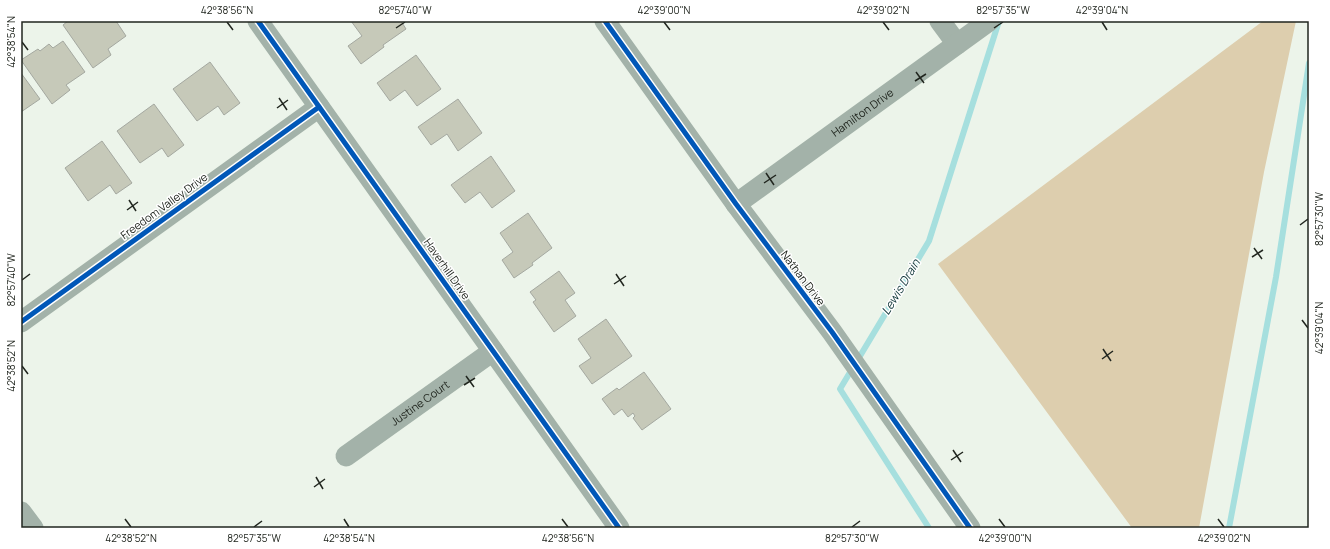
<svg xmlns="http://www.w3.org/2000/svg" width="1330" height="549" viewBox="0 0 1330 549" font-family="Manrope,sans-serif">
  <rect width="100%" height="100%" fill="#ecf4ea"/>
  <path fill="#ddceae" d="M1263 21H1296L1264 172 1199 528H1132L938 264Z"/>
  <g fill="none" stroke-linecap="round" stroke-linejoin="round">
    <g stroke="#a6dfde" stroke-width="6">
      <path d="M857 361 929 241 999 21"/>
      <path d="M852 369 840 389 929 528"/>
      <path d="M1229 528 1276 277 1309 63"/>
    </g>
  </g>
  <g fill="#c6c9b9" stroke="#a4a8a0">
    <path d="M68 21H116L126 36 108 49 111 55 93 68 63 25Z"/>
    <path d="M351 21H401L406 29 383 45 384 47 361 64 348 46 362 36Z"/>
    <path d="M63 41 85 72 66 85 70 90 52 104 21 60 38 49 40 51 49 44 53 48Z"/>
    <path d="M416 55 441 89 417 106 405 90 390 101 377 83Z"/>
    <path d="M210 62 240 103 224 115 218 106 197 121 173 89Z"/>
    <path d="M21 73 40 99 21 112Z"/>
    <path d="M458 99 482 133 458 151 447 134 431 145 418 127Z"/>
    <path d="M154 104 184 145 168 157 162 148 140 163 117 131Z"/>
    <path d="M102 141 132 183 116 194 110 185 88 201 65 168Z"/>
    <path d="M491 156 515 191 492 208 480 192 465 203 451 185Z"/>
    <path d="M528 213 552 248 532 263 533 265 514 278 502 260 513 252 500 233Z"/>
    <path d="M559 271 575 293 565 300 576 316 554 332 533 302 536 300 530 292Z"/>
    <path d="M606 319 632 356 592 384 579 366 591 358 578 339Z"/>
    <path d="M644 372 671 409 642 430 633 418 635 416 633 413 628 417 622 409 614 415 602 399 617 388 619 390Z"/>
  </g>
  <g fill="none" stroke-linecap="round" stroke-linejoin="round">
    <g stroke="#a3b2a9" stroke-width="21">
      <path d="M258 21 619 528"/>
      <path d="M605 21 736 204 832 332 970 528"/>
      <path d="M940 21 957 44"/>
      <path id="s1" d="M736 204 989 21"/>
      <path d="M21 322 319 107"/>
      <path id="s2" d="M346 456 493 351"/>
      <path d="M21 512 33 528"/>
    </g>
    <g stroke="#fff" stroke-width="8">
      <g id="cycleway">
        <path d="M258 21 619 528"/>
        <path d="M605 21 736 204 832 332 970 528"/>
        <path d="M21 322 319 107"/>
      </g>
    </g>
    <use href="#cycleway" stroke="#0057b8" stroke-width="5"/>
  </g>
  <path fill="none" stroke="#21261f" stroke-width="1.5" d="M227 22 233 30M664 22 670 30M883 22 889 30M1102 22 1107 30M396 28 405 22M994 28 1003 22M22 42 28 50M916 72 924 83M915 81 926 74M279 98 287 110M277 108 288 100M766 173 774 185M764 183 776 175M129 200 136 211M127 210 138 202M1300 225 1308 219M1254 248 1262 259M1252 257 1263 250M616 274 624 286M22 280 30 274M614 284 626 276M1302 320 1308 328M1103 349 1111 361M1102 359 1113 351M22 366 28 374M466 376 474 387M464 385 475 378M953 450 961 462M951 460 963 452M316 477 323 489M314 487 325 479M125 519 131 527M344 519 349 527M562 519 568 527M999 519 1005 527M1218 519 1224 527M254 527 262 521M852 527 860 521"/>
  <g text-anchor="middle" stroke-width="3" stroke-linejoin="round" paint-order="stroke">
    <g font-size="11" fill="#21261f" stroke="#fff">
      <text dy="4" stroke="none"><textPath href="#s1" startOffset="156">Hamilton Drive</textPath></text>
      <text transform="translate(164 206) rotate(-36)" y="4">Freedom Valley Drive</text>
      <text transform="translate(447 269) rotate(55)" y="4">Haverhill Drive</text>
      <text transform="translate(803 278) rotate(53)" y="4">Nathan Drive</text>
      <text dy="4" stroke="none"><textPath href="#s2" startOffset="91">Justine Court</textPath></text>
    </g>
    <g font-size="12" font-style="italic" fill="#0f3638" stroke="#fff">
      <text transform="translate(901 287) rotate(-59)" y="4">Lewis Drain</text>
    </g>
  </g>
  <rect width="1330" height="549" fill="none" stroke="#ffffff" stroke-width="44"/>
  <rect x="22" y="22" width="1286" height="505" fill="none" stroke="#21261f" stroke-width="1.5"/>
  <g font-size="10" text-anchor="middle" fill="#21261f">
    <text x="227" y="14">42°38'56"N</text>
    <text x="405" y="14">82°57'40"W</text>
    <text x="664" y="14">42°39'00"N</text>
    <text x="883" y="14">42°39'02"N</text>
    <text x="1003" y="14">82°57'35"W</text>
    <text x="1102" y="14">42°39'04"N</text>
    <text transform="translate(11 42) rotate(-90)" y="4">42°38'54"N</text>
    <text transform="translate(1319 219) rotate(-90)" y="4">82°57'30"W</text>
    <text transform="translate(11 280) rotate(-90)" y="4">82°57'40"W</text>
    <text transform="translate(1319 328) rotate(-90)" y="4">42°39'04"N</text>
    <text transform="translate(11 366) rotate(-90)" y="4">42°38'52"N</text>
    <text x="131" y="542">42°38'52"N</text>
    <text x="254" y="542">82°57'35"W</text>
    <text x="349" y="542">42°38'54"N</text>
    <text x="568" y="542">42°38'56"N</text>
    <text x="852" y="542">82°57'30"W</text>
    <text x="1005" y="542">42°39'00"N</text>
    <text x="1224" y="542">42°39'02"N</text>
  </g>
</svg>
